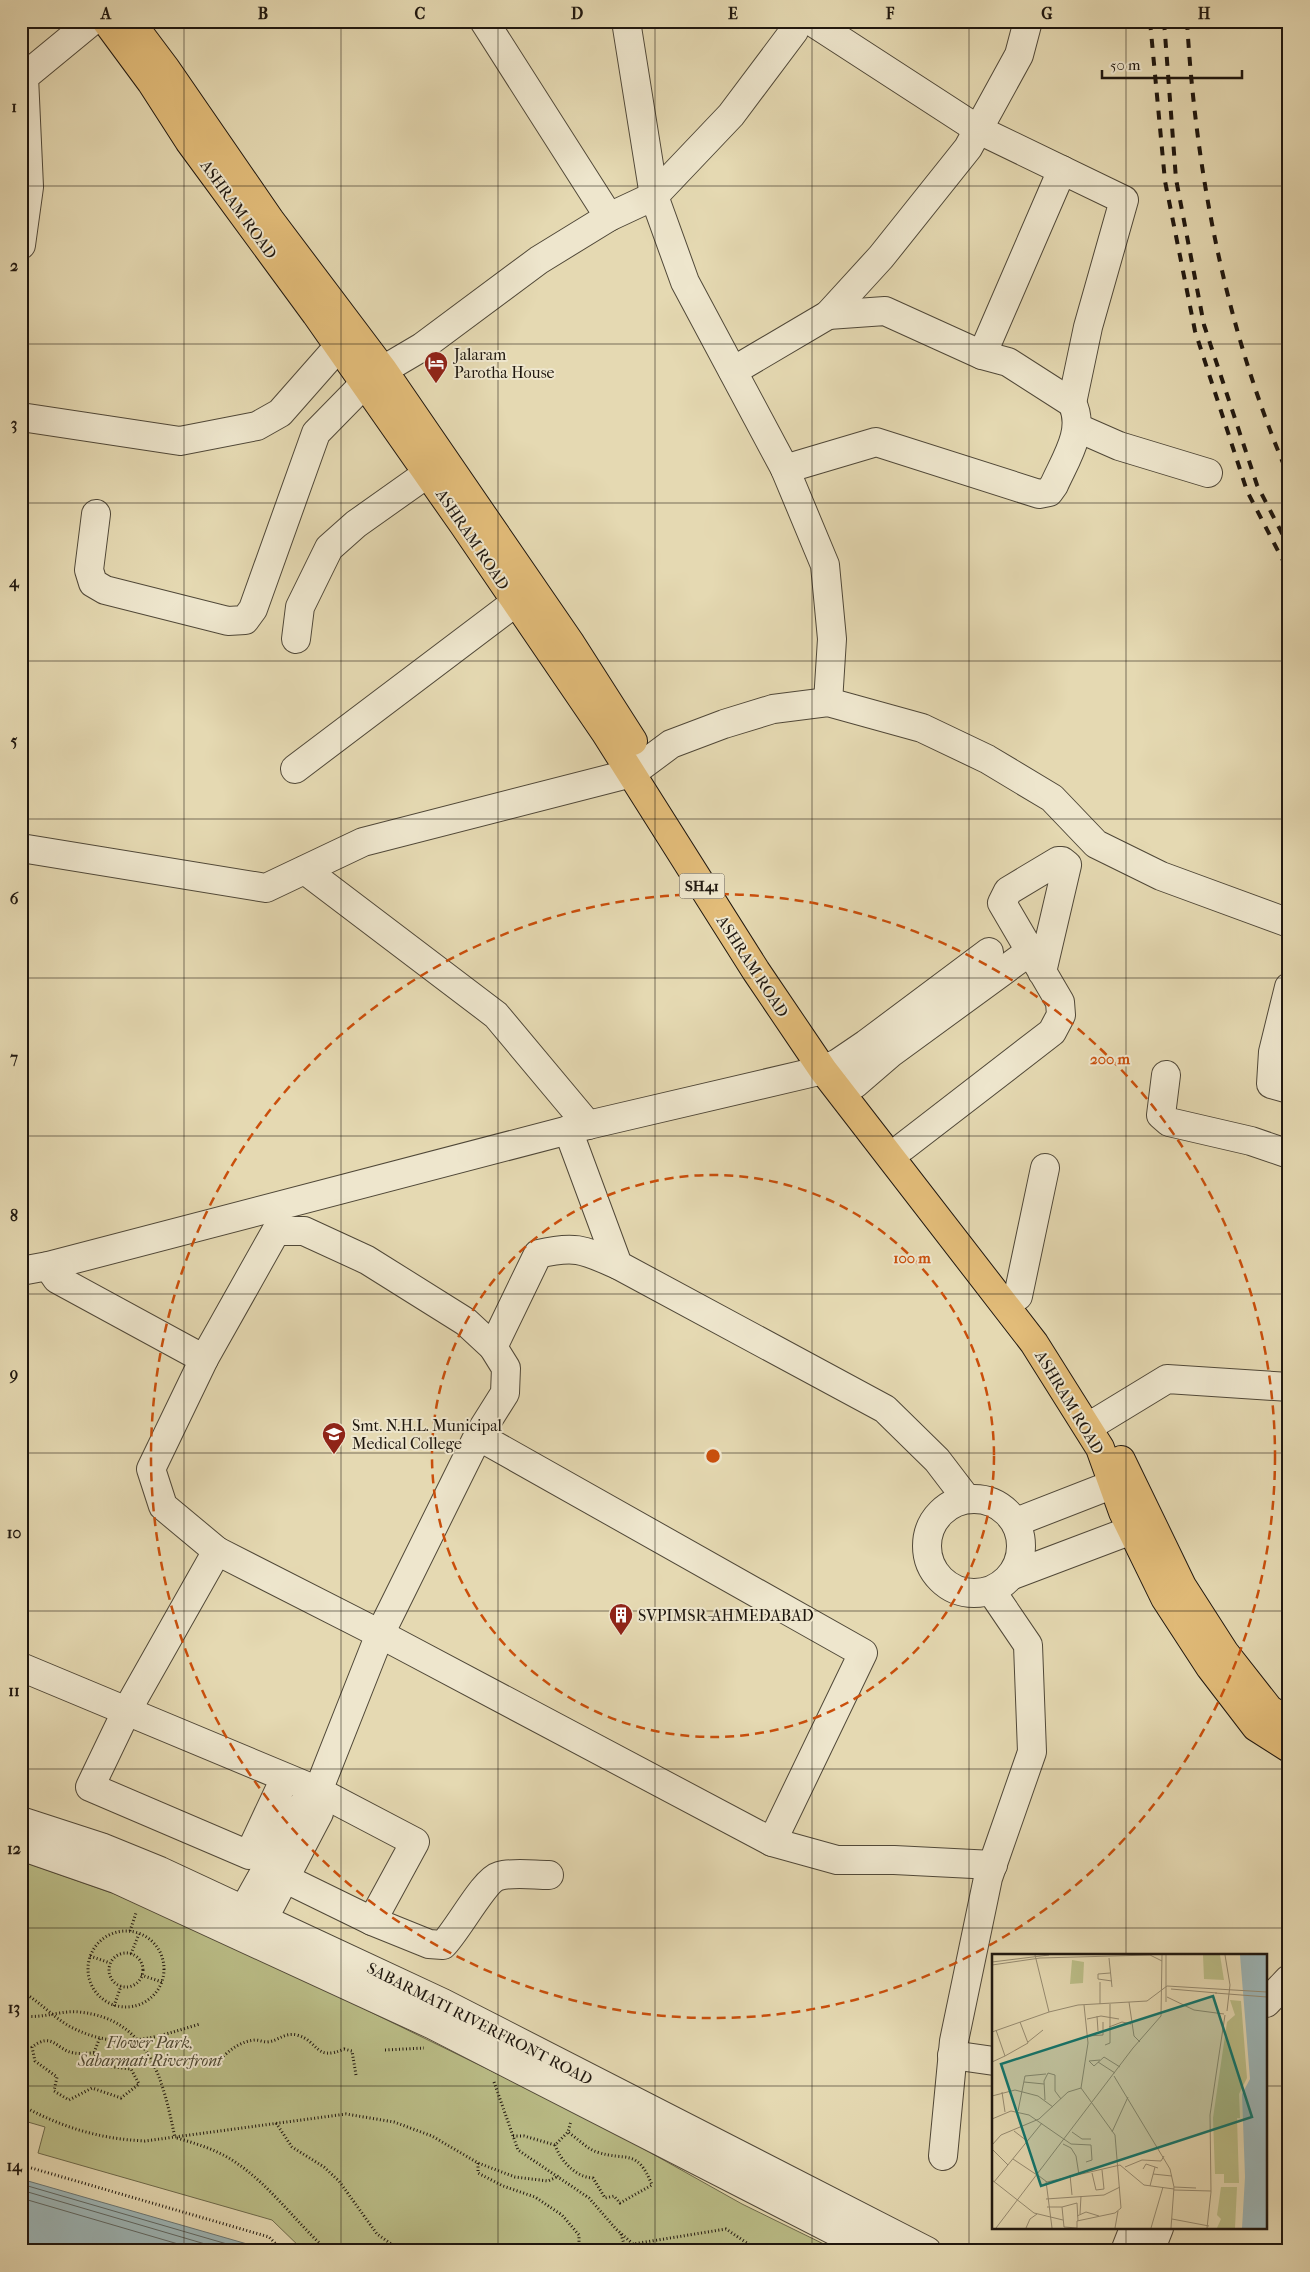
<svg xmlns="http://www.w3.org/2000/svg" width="1310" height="2272" viewBox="0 0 1310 2272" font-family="'IM FELL French Canon',serif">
  <rect width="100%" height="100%" fill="#e5d9b2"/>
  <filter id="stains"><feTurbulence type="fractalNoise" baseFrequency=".004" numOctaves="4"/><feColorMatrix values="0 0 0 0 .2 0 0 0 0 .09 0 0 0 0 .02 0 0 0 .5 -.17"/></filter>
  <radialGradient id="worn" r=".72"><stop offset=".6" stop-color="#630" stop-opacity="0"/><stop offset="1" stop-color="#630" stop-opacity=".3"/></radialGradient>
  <path fill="#bbbe88" stroke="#6d6a4c" d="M21 1861 115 1894 260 1958 594 2121 742 2204 838 2251H304L272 2220 38 2153 45 2127 21 2120Z"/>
  <path fill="#9db7b9" stroke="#6b7775" d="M21 2179 261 2248 263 2251H21Z"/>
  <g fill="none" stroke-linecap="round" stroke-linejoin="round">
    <g stroke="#5e6764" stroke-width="1">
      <path d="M21 2184 251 2251"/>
      <path d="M21 2190 229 2251"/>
      <path d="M21 2198 202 2251"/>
    </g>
    <g stroke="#504838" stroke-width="30">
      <g id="minor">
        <path d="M484 21 609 217"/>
        <path d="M626 21 654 196 685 282 785 469 825 565 832 639 828 702"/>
        <path d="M811 21 979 130 1124 200 1088 327 1072 403"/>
        <path d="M21 245 29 187 24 77 92 21"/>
        <path d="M982 355 1062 170"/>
        <path d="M733 371 828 315 881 257 968 148 1019 55 1028 21"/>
        <path d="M21 417 180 441 257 426 280 413 339 346"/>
        <path d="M1078 428 1119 446 1208 473"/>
        <path d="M785 469 876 442 1039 494 1049 492 1054 485C1065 460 1086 430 1072 403L1008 362 982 355 885 311 828 315"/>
        <path d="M96 514 89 570 93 583 105 590 228 621 245 620 253 609 316 433 365 383 383 370 422 347 539 260 609 217 654 196 731 115 794 31 798 21"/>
        <path d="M296 639 300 607 329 548 356 524 428 473"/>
        <path d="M295 769 516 602"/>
        <path d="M21 848 266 888 363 842 632 773 671 744 724 724 773 709 828 702 922 728 987 759 1052 798 1096 844 1161 876 1289 923"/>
        <path d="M305 870 496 1015 588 1125"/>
        <path d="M1289 987 1273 1052 1271 1084 1289 1089"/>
        <path d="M1166 1075 1161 1115 1169 1122 1251 1141 1289 1154"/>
        <path d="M855 1084 891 1053 1029 952"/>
        <path d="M568 1130 618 1265 885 1409 937 1460 966 1498"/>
        <path d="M903 1147 1052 1032 1061 1015 1060 1002 1002 903 1008 891 1058 861H1062L1067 865 1042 972"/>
        <path d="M48 1266 57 1279 204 1359 276 1231H304L367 1260 466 1322 493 1347 538 1254C576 1245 584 1250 618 1265"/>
        <path d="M21 1271 48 1266 588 1125 823 1070 838 1063 866 1044 989 952"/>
        <path d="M1018 1296 1045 1168"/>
        <path d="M204 1359 151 1469 163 1506 217 1551 126 1712 90 1787 249 1855 285 1778"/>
        <path d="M1086 1424 1098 1421 1167 1379 1289 1387"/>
        <circle cx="974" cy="1546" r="47"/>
        <path d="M1016 1522 1129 1478"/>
        <path d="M217 1551 380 1634 772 1842 863 1653 478 1436"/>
        <path d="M1013 1575 1132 1530"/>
        <path d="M21 1667 316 1790 415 1842 372 1921 284 1878"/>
        <path d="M21 1821 101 1847 160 1871 443 2003 927 2251"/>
        <path d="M772 1842 837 1860H894L993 1865"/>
        <path d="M21 1846 116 1879 433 2025 874 2251"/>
        <path d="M244 1909 301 1807 307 1801"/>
        <path d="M372 1921 429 1944 443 1945C458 1930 484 1880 499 1876 513 1872 534 1875 549 1875"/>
        <path d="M255 1935 319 1813 318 1791 380 1634 478 1436 505 1393 506 1368 493 1347"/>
        <path d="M1266 2003 1289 1979"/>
        <path d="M952 2055 994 2061"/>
        <path d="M943 2156 954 2041 988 1878 1032 1752 1028 1645 992 1592"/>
        <path d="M1125 2251 1134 2228"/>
        <path d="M1150 2251 1159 2228"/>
      </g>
    </g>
    <g stroke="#1f170f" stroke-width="30">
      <g id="major">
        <path d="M106 21 151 82 189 141 316 314 463 524 605 732 756 971 823 1070 1034 1343 1100 1448 1123 1512 1165 1598 1210 1667 1256 1727 1289 1748"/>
        <path d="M130 21 166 69 270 220 383 370 571 644 633 741"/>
        <path d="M1121 1460 1182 1586 1225 1653 1269 1709 1289 1722"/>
      </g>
    </g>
    <g stroke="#1f170f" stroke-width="3" stroke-dasharray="1 2.5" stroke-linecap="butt">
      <path d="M130 1931 136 1913"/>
      <circle cx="126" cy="1969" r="38"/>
      <circle cx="126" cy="1970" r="17"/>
      <path d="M131 1954 139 1934"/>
      <path d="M90 1956 110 1963"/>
      <path d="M141 1975 162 1982"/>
      <path d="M21 1991C41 2002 55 2020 75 2029 120 2051 156 2037 200 2024"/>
      <path d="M114 2006 121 1986"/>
      <path d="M21 2015C40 2020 60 2010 79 2012 149 2019 163 2079 175 2138"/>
      <path d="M385 2050 424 2048"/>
      <path d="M94 2053C88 2053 80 2054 74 2053 56 2050 53 2031 32 2047L35 2061 57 2077 54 2091 69 2100 92 2088 121 2098 139 2084 131 2069 105 2066 94 2053 100 2037"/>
      <path d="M221 2059C230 2049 242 2041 255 2040 259 2040 263 2042 267 2042 279 2041 284 2032 297 2035 319 2041 315 2062 344 2049L352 2051 356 2075"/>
      <path d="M494 2082 518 2150 589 2198 616 2229 633 2244 726 2229 750 2245 767 2251"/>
      <path d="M21 2105C61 2127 99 2139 145 2141L346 2114 394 2122 432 2136 478 2163 515 2177 548 2181 559 2176"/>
      <path d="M276 2123 292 2147 324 2167 339 2181 377 2234 401 2251"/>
      <path d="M513 2136H524L555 2145 568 2132 571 2121"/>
      <path d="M177 2138C194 2143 211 2148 227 2157 267 2180 294 2221 328 2251"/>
      <path d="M555 2145C561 2161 575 2177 593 2178L605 2198 614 2196 620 2203 652 2185C637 2147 626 2162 597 2152 587 2149 577 2138 568 2132"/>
      <path d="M478 2163V2173L503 2186 535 2197 562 2215 579 2235V2251"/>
      <path d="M21 2165 269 2237 283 2251"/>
      <path d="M621 2234 626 2251"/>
      <path d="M634 2244 640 2251"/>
    </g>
    <use href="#minor" stroke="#eee6cd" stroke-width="28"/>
    <use href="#major" stroke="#e2bc79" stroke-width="28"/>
    <g stroke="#1f170f" stroke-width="4" stroke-dasharray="9 9" stroke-linecap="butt">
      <path d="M1150 21 1165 181 1195 331 1247 491 1289 572"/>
      <path d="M1164 21 1176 179 1204 325 1257 485 1289 547"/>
      <path d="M1187 21C1196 177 1227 333 1289 477"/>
    </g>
  </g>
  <path fill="none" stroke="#1f170f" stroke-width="1" stroke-opacity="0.55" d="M184 21V2251M341 21V2251M498 21V2251M655 21V2251M812 21V2251M969 21V2251M1126 21V1956M21 186H1289M21 344H1289M21 503H1289M21 661H1289M21 819H1289M21 978H1289M21 1136H1289M21 1294H1289M21 1453H1289M21 1611H1289M21 1769H1289M21 1928H1289M21 2086H994M1266 2086H1289M1126 2228V2251"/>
  <g fill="none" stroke="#ca4f0c" stroke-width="2.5" stroke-dasharray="9 6">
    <circle cx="713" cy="1456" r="281"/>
    <circle cx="713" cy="1456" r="562"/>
  </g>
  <defs>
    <g id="hotel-pin" transform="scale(1.25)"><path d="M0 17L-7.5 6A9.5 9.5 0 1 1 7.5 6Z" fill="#8f2418" stroke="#eee6cd"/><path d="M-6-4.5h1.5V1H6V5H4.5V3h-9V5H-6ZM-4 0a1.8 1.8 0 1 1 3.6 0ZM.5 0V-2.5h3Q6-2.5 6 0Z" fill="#fff"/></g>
    <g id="university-pin" transform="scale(1.25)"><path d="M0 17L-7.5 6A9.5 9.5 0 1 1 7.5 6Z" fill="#8f2418" stroke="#eee6cd"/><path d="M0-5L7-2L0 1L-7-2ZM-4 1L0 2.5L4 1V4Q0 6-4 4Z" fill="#fff"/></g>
    <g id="building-pin" transform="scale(1.25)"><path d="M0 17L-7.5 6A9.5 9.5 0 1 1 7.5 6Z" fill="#8f2418" stroke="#eee6cd"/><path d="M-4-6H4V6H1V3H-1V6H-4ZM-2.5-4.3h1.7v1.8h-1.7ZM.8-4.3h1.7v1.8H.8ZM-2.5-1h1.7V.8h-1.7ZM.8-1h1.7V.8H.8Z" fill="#fff"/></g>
  </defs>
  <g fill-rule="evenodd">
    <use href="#hotel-pin" x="436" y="363"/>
    <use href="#university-pin" x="334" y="1434"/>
    <use href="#building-pin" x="621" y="1615"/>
  </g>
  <g text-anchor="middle" stroke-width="4" stroke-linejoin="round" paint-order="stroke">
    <rect fill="#eee6cd" stroke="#5d5548" stroke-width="1" x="679.5" y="873.5" width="45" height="25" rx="4"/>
    <g font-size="15" font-weight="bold" fill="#1f170f">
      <text x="702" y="891">SH41</text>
    </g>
    <g font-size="16" fill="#1f170f" stroke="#eee6cd">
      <text transform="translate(239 209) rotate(54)" y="6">ASHRAM ROAD</text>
      <text transform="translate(473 539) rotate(56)" y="6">ASHRAM ROAD</text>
      <text transform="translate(753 966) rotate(57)" y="6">ASHRAM ROAD</text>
      <text transform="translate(1070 1402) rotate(59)" y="6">ASHRAM ROAD</text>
      <text transform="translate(480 2023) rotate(27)" y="6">SABARMATI RIVERFRONT ROAD</text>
    </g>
    <g font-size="16" fill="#1f170f" stroke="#eee6cd" text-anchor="start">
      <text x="454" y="360">Jalaram<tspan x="454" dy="18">Parotha House</tspan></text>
      <text x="352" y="1431">Smt. N.H.L. Municipal<tspan x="352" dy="18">Medical College</tspan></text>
      <text x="638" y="1621">SVPIMSR-AHMEDABAD</text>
    </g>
    <g font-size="16" font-style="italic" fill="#4e4933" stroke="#eee6cd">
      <text x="150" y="2048">Flower Park,<tspan x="150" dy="18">Sabarmati Riverfront</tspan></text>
    </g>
  </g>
  <g transform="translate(992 1954)">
    <rect width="275" height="275" fill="#e5d9b2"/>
    <path d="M211 1H228L232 26 212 25ZM80 6 92 8 91 29 78 30ZM238 46 249 47 255 124 247 140 248 164H245L247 229H232V220H223L221 164 235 68 243 61ZM229 233H245L243 274H225L229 265 225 261Z" fill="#bbbe88"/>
    <path d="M248 1H275V274H250L253 223 250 140 258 125Z" fill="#9db7b9"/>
    <path fill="none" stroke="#968b71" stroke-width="1" d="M43 1 57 58M174 1V48M233 1 238 31 235 57M117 4 120 33M0 8 57 1M0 11 48 4 158 1 170 7M118 19 106 20V25L120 27M108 28V50M179 35 225 39M223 39 275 43M175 43 202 56 232 60M137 48 142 82 148 88M105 62 106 77M95 65 109 62 127 65M117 73 130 68 139 70M0 78 57 58 86 51 155 47 175 32 275 38M96 82 111 81V68M36 88 51 76M113 91 118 89V50M13 102 36 89 28 68M108 106 97 107 102 112 112 103 128 113M0 108 13 102 4 76M106 108 123 119M122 122 178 215 182 233 179 274M32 128 52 130M10 138 13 158M0 142 23 136 46 142 61 153M53 146 52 127 56 119 63 121V137L69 145M26 157 33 122 54 120M0 165 19 157 37 161 79 190 99 191 100 206 94 208M22 177 35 187M80 178 90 185H99M120 178 136 143M71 190 79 194 84 202 87 221M0 191 9 181 47 165 76 138 89 134M0 195 16 211M21 205 45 221M133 213 150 206 169 207 172 202M151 215 154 210 166 214M100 219 104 236 112 235 110 216M161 220 180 222M78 221 80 241M47 222 55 228 128 211 152 231 182 235M0 226 42 259 71 266M54 227 60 274M2 228 50 169M158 232 163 213M182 233 204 234M182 236 219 237M54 245 112 241 128 233M55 253H70L72 273 85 274M70 253 85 249 86 267M88 260 89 242M85 262 94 258 107 262M180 265 217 272M4 274 141 94 169 62 170 1M34 274 38 265 45 260M85 274V267L123 259 129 254 123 181 89 134 96 89 92 51M123 274 126 257M159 274 171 233M215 274 219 238 218 161 233 61"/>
    <path fill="#0f766e" fill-opacity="0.15" stroke="#0f766e" stroke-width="2.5" d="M221 42 260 163 49 232 9 110Z"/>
    <rect width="275" height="275" fill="none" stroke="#1f170f" stroke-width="2.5"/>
  </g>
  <circle cx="713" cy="1456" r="8" fill="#ca4f0c" stroke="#eee6cd" stroke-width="2.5"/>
  <g font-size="15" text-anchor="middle" font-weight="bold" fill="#ca4f0c" stroke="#eee6cd" stroke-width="4" stroke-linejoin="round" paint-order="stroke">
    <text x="1110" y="1064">200 m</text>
    <text x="912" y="1263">100 m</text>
  </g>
  <rect width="1310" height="2272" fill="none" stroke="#e5d9b2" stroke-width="55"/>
  <path d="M1102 70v8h140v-8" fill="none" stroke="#1f170f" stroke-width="2.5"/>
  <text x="1110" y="70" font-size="15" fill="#1f170f" stroke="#eee6cd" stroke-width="4" paint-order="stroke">50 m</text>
  <rect x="28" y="28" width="1254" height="2216" fill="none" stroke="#1f170f" stroke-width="2"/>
  <g font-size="16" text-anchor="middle" font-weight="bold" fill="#1f170f">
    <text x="106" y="19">A</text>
    <text x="263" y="19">B</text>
    <text x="420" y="19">C</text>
    <text x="577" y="19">D</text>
    <text x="733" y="19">E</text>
    <text x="890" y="19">F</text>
    <text x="1047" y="19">G</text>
    <text x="1204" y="19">H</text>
    <text x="14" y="112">1</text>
    <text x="14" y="271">2</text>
    <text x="14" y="429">3</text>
    <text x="14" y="587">4</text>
    <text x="14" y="746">5</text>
    <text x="14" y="904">6</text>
    <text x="14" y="1063">7</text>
    <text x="14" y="1221">8</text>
    <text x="14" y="1379">9</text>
    <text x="14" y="1538">10</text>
    <text x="14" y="1696">11</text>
    <text x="14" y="1854">12</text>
    <text x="14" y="2013">13</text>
    <text x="14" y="2171">14</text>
  </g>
  <rect width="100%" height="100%" filter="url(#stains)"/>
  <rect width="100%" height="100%" fill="url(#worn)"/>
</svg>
